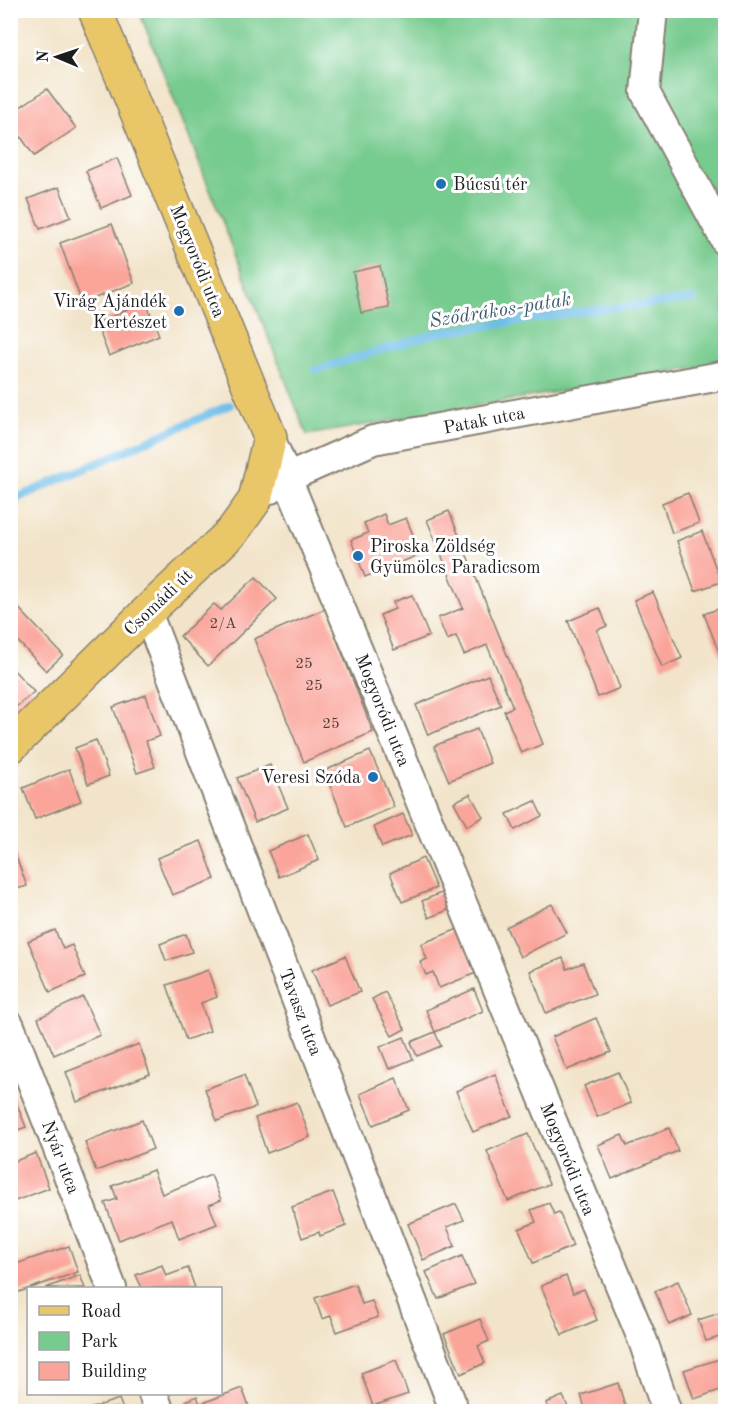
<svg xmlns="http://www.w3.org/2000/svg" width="736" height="1422" viewBox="0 0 736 1422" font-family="'Old Standard TT',serif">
  <rect width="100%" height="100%" fill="#fff"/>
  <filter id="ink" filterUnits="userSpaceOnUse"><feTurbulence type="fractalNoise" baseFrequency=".0167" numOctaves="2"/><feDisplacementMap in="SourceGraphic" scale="12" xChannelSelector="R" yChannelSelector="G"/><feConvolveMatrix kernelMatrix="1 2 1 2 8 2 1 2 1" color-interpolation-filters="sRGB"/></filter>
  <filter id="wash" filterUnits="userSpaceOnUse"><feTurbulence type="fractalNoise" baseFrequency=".008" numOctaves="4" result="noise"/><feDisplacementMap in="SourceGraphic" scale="24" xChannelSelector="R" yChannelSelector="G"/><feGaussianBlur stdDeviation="1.35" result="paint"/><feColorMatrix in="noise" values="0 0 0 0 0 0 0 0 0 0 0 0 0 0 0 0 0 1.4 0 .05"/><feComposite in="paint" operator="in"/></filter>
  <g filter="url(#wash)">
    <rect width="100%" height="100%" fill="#f2e4ca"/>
    <path fill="#76cb8e" stroke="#497455" stroke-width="1.5" d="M139 11H725V363L307 435Z"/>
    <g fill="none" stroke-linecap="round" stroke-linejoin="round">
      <g stroke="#6ebee9" stroke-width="8">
        <path d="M316 370 437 333 578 312 693 299"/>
        <path d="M10 501 230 405"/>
      </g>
    </g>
    <g id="blocks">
      <g fill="#faa49a">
        <path d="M47 89 76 128 34 156 10 121V114Z"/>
        <path d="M117 158 132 195 101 208 86 171Z"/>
        <path d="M59 187 71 217 40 229 28 199Z"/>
        <path d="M112 224 134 283 82 303 60 243Z"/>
        <path d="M380 266 389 308 361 313 353 272Z"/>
        <path d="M146 302 159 335 109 356 96 323Z"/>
        <path d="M688 493 699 523 672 533 662 503Z"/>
        <path d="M449 511 543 744 521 753 504 711 513 707 487 645 464 655 456 636 447 640 438 618 463 608 427 520Z"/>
        <path d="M384 514 388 525 406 518 421 554 365 577 351 540 368 533 364 523Z"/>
        <path d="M702 531 721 582 695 591 677 541Z"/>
        <path d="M256 577 277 599 208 666 180 636 214 604 221 610Z"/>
        <path d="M653 592 682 658 662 667 634 600Z"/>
        <path d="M412 595 429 636 394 650 380 615 395 609 393 602Z"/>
        <path d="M10 599 63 655 46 671 10 633Z"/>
        <path d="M726 606V665H724L704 614Z"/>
        <path d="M600 608 607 626 597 630 620 688 598 697 568 621Z"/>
        <path d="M325 609 373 732 304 762 254 639Z"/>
        <path d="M10 666 34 692 10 712Z"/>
        <path d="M488 675 501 705 428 735 416 705Z"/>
        <path d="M146 695 160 736 146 741 155 767 137 773 113 707Z"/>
        <path d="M477 729 490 763 449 781 434 746Z"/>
        <path d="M96 740 109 776 88 784 75 748Z"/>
        <path d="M370 751 394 807 347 827 324 771Z"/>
        <path d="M270 765 288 808 255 822 237 778Z"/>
        <path d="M69 769 81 801 35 819 23 788Z"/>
        <path d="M470 794 483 817 467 826 454 802Z"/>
        <path d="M535 801 542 816 515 830 507 814Z"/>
        <path d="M403 814 412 835 382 847 374 827Z"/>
        <path d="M308 834 319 860 279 877 268 851Z"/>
        <path d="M10 841 27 886 10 891Z"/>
        <path d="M201 841 215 879 172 895 157 858Z"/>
        <path d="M423 858 436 888 402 902 390 873Z"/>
        <path d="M443 892 450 909 429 918 422 901Z"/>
        <path d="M552 904 567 933 520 957 506 927Z"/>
        <path d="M458 929 476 973 439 988 433 972 426 975 420 962 427 959 421 944Z"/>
        <path d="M55 930 63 949 72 945 85 977 50 992 28 941Z"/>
        <path d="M186 934 192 952 166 961 160 944Z"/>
        <path d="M345 956 360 992 327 1005 312 970Z"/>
        <path d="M563 958 567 969 583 963 595 994 546 1013 530 971Z"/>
        <path d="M208 970 217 997 201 1003 210 1031 186 1040 167 985Z"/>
        <path d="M474 989 483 1011 435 1032 441 1046 417 1056 411 1042 435 1032 426 1010Z"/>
        <path d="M385 992 405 1029 392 1036 372 999Z"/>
        <path d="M83 997 100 1035 54 1055 38 1018Z"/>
        <path d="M596 1018 611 1052 567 1070 552 1037Z"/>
        <path d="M404 1037 413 1059 389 1069 380 1047Z"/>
        <path d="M139 1044 150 1074 77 1102 66 1072Z"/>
        <path d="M618 1072 631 1103 597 1117 584 1086Z"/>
        <path d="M495 1074 512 1116 473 1132 456 1091Z"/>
        <path d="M244 1075 256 1107 217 1121 205 1089Z"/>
        <path d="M396 1078 409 1110 373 1125 360 1094Z"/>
        <path d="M10 1087 26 1127 10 1133Z"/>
        <path d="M297 1102 310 1137 267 1153 255 1118Z"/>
        <path d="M142 1120 153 1149 96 1171 85 1142Z"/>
        <path d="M669 1128 678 1151 612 1179 598 1145 622 1135 627 1146Z"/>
        <path d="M528 1134 549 1184 508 1201 487 1151Z"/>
        <path d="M36 1153 49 1188 10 1203V1163Z"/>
        <path d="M153 1170 162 1194 211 1175 221 1200 209 1205 217 1224 179 1239 172 1219 119 1240 105 1203 117 1199 112 1186Z"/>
        <path d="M333 1192 346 1226 320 1236 319 1232 302 1238 292 1207Z"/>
        <path d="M549 1203 554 1214 559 1212 573 1246 533 1263 519 1229 536 1222 531 1210Z"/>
        <path d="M456 1204 464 1220 447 1227 455 1246 423 1260 408 1224Z"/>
        <path d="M69 1246 78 1272 13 1294 10 1287V1266Z"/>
        <path d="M462 1256 474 1284 438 1299 426 1272Z"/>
        <path d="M162 1265 166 1276 188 1268 195 1288H142L136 1275Z"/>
        <path d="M80 1275 85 1288H46Z"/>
        <path d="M566 1276 573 1293 584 1289 597 1320 562 1335 541 1286Z"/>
        <path d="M678 1281 692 1315 669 1325 655 1291Z"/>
        <path d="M355 1284 362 1304 372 1301 378 1317 337 1332 331 1316 322 1319 315 1298Z"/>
        <path d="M726 1311V1335L706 1341 698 1320Z"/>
        <path d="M480 1319 489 1341 478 1346 485 1363 461 1374 444 1334Z"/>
        <path d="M726 1357V1388L694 1399 684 1370Z"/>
        <path d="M396 1360 408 1394 373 1406 361 1373Z"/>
        <path d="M618 1383 627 1412H586L581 1395Z"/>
        <path d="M242 1388 251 1412H190L186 1401 197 1396 200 1404Z"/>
        <path d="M563 1396 570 1412H549L546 1403Z"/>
        <path d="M119 1399 124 1412H83V1411Z"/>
      </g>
    </g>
  </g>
  <g filter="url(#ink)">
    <use href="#blocks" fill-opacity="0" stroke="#878073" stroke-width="1.5"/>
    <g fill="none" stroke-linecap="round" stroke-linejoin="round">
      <g stroke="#878073" stroke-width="32">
        <g id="minor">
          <path d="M653 10 645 92 726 242"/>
          <path d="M270 437 643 1341 667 1412"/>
          <path d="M271 489 287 478 373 440 726 375"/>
          <path d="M147 612 455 1412"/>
          <path d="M10 1026 112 1288"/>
          <path d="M153 1394 160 1412"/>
        </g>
      </g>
      <g stroke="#878073" stroke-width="36">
        <path id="major" d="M10 747 147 612 232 532 255 500 270 437 95 10"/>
      </g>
      <use href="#minor" stroke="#fff" stroke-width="28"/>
      <use href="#major" stroke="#e9c769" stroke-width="33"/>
    </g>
  </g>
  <g fill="#1f6fb2" stroke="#fff" stroke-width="2">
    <circle cx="441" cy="184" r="6"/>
    <circle cx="179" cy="311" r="6"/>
    <circle cx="358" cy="556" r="6"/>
    <circle cx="373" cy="777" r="6"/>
  </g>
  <g text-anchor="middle" stroke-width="6" stroke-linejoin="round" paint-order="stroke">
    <g font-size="15" fill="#543e3c">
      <text x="223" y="628">2/A</text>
      <text x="304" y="668">25</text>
      <text x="314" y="690">25</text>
      <text x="331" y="728">25</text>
    </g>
    <g font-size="18" fill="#1c1c1c" stroke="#fff" text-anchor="start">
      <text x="453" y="190">Búcsú tér</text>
      <text x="167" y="307" text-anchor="end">Virág Ajándék<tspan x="167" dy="21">Kertészet</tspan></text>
      <text x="370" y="552">Piroska Zöldség<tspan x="370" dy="21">Gyümölcs Paradicsom</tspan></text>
      <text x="361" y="783" text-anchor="end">Veresi Szóda</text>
    </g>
    <g font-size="18" fill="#1c1c1c" stroke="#fff">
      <text transform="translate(198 261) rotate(68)" y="6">Mogyoródi utca</text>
      <text transform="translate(484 420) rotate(-11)" y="6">Patak utca</text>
      <text transform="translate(158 602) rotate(-44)" y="6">Csomádi út</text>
      <text transform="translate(383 710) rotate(68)" y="6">Mogyoródi utca</text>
      <text transform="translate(301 1012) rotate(69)" y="6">Tavasz utca</text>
      <text transform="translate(61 1157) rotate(69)" y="6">Nyár utca</text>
      <text transform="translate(568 1159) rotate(68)" y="6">Mogyoródi utca</text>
    </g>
    <g font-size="20" font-style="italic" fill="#3d5d6e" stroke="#fff">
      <text transform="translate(500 309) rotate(-9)" y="7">Sződrákos-patak</text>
    </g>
  </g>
  <rect width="736" height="1422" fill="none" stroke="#fff" stroke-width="36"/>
  <rect x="27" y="1287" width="195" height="108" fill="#ffffff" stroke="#a4a4a4" stroke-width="1.5"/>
  <rect x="39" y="1306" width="30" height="9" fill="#e9c769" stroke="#a4a4a4" stroke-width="1.5"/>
  <text x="81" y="1317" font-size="18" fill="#1c1c1c">Road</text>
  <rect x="39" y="1332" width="30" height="18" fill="#76cb8e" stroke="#a4a4a4" stroke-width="1.5"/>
  <text x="81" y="1347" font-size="18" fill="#1c1c1c">Park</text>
  <rect x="39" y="1362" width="30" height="18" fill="#faa49a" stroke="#a4a4a4" stroke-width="1.5"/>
  <text x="81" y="1377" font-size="18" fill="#1c1c1c">Building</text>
  <g transform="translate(57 57) rotate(272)" stroke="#ffffff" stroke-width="4.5" paint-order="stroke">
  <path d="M0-4.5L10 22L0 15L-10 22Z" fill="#1c1c1c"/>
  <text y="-9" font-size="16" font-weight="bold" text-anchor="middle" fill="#1c1c1c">N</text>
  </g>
</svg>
